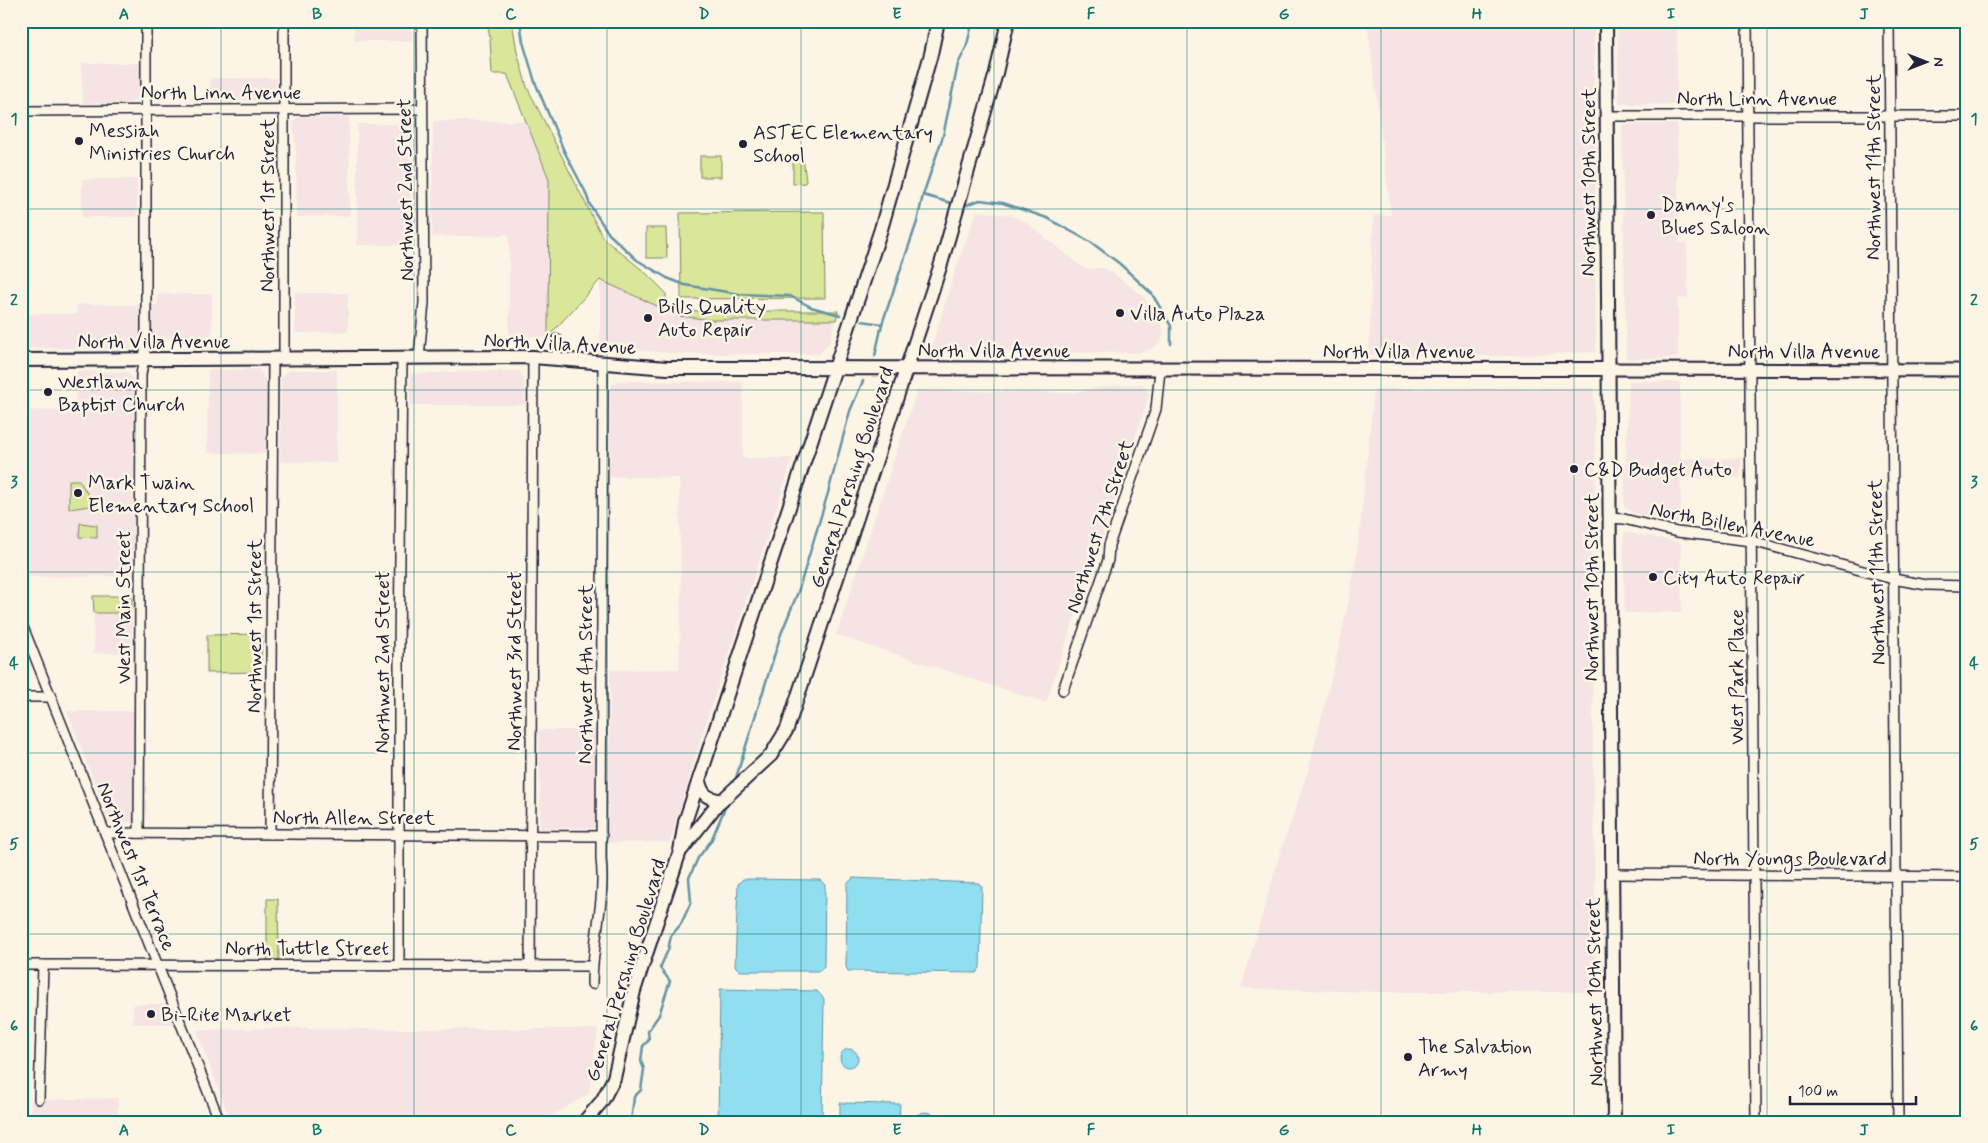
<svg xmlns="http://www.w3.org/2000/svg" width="1988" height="1143" viewBox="0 0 1988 1143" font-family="Mynerve,sans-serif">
  <rect width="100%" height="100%" fill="#fcf5e5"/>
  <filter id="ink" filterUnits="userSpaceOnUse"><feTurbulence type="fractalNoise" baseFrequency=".02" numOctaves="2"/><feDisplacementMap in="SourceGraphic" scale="10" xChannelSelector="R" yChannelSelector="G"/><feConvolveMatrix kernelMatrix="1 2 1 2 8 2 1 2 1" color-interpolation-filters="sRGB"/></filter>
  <g filter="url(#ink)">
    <g fill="#f6e4e4">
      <rect x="354" y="21" width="58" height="20"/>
      <path d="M1367 21H1594L1596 352 1506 356 1369 355 1373 215H1391Z"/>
      <path d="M1617 21H1677V105L1619 104Z"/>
      <path d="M81 63H140L139 98 130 103H83Z"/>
      <path d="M210 78H276V100L210 101Z"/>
      <path d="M298 117H349L350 216 296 217V153L293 122Z"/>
      <path d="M433 121H525L549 179 548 337H509V235L432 237Z"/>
      <path d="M357 124H410L411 245H357Z"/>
      <path d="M1622 124H1677L1679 243H1687L1688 298H1678V358L1626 359Z"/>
      <rect x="82" y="179" width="55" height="38"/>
      <path d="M977 211 1009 215 1026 222 1085 269 1104 268 1113 273 1144 297 1164 330 1161 342 1150 350 1138 353 930 351 956 268Z"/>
      <path d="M600 280 679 316 712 320H836L829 343 819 354H680L600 347Z"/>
      <path d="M295 293H348V332L295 333Z"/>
      <path d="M158 294H212V337L137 339V342L131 349 21 348V314H76L77 304 157 305Z"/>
      <path d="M259 369 266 382 265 454 207 453 208 370Z"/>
      <path d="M290 370H337V463L280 462 281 377Z"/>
      <path d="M76 371 127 372 134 380 133 576 21 577V410L75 411Z"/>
      <path d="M468 371H520L524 380 525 405H410V374Z"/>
      <path d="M617 381 743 382V458H793L703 732 670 842 608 843 610 670 679 669 681 591 679 478 610 477V387Z"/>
      <path d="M1629 381 1680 382V459L1741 458 1740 478H1681V524L1633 513 1624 506Z"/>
      <path d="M1142 384 1149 393 1146 405 1046 703 836 635 917 390 1069 393 1110 386Z"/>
      <path d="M1594 388 1596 500 1591 533 1596 992H1375L1241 988 1277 863 1309 767 1336 659 1351 589 1360 529 1374 389Z"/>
      <path d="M1624 532 1681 542 1682 612 1624 613Z"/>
      <path d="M93 596H132V653H94Z"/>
      <path d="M67 711H134V823H110Z"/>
      <path d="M539 730H597L596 828H540Z"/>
      <path d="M133 1004H165L174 1024H133Z"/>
      <path d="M291 1028 413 1029H598L589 1094 541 1122H231L196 1030Z"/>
      <path d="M118 1098V1122H30L31 1100Z"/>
    </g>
    <g fill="#dae699" stroke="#7e846a">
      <path d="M487 21H512L517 52 527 87 603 238 646 273 666 293V305L679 311H838L836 320H712L679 316 600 280 548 337 549 179 507 74H492L490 39Z"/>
      <rect x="700" y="156" width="21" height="21"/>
      <path d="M793 157H803L806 181 805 183 793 184Z"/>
      <path d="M824 212 825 298 681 299 680 213Z"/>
      <path d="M646 228H666L667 258H646Z"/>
      <path d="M69 480H79L90 498V506L69 509Z"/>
      <path d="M80 523 97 525V538L79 537Z"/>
      <path d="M93 596H132V608L123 609V613H94Z"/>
      <path d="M262 634 261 672 207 673V635Z"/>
      <path d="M267 899H278L279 960H267Z"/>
    </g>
    <g fill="#90deef" stroke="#6493a7">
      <path d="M853 878 978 883 982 887 980 968 976 973 848 971 846 967 847 884Z"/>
      <path d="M743 879 820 880 825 885 824 966 820 971H740L735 966 738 884Z"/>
      <path d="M720 989 817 991 824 999 822 1122H718Z"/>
      <circle cx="849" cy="1058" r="9"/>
      <path d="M840 1103 900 1104 899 1122H840Z"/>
      <path d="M924 1112 931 1113 942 1122H908L914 1116Z"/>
    </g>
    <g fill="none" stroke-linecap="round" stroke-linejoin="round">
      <g stroke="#6493a7" stroke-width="2.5">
        <path d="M520 21 523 42 535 82 564 151 585 191 590 205 609 234 637 260 667 278 685 285 739 294 790 296 811 307 840 315"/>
        <path d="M923 195 951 203"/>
        <path d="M966 205 980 200 1003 203 1047 218 1092 243 1120 264 1152 294 1171 326V344"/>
        <path d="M862 321 882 324"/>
        <path d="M875 356 882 324 917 222 923 195 943 136 958 64 966 48 973 21"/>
        <path d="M735 781 781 634 798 592 828 493 850 411 863 381"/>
        <path d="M631 1122 634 1097 641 1090 644 1069 641 1061 643 1046 649 1040 648 1031 659 1015 670 981 660 968 668 950 671 936 681 924 691 902 689 878 698 858 711 841 727 803"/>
      </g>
      <g stroke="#22223b" stroke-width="12">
        <g id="minor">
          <path d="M284 21V359"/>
          <path d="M1747 21 1756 1122"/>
          <path d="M1889 21 1898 1122"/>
          <path d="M21 111 422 109"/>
          <path d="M1607 116H1967"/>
          <path d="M419 358 424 302 422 21"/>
          <path d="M557 358V339"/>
          <path d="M1610 518 1624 519 1677 532 1752 541 1893 579 1927 585 1967 586"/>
          <path d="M21 622 220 1122"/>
          <path d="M1063 690 1108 560 1109 545 1156 409 1160 370"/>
          <path d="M21 697H51"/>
          <path d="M105 833 602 836"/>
          <path d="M139 833 141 375 146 345V21"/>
          <path d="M270 834 273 359"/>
          <path d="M1612 874 1967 877"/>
          <path d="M21 965 592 966"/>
          <path d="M399 965V655L402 358"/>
          <path d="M530 966 533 357"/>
          <path d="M592 984C592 942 606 901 601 859L603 362"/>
          <path d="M39 1099 43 965"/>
        </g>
      </g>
      <g stroke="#22223b" stroke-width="15">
        <path id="tertiary" d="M1609 369 1967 370"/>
      </g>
      <g stroke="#22223b" stroke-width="16">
        <g id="secondary">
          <path d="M1606 21 1614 1122"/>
          <path d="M21 360 533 357 667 368 1609 369"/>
          <path d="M699 781C702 796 708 798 722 801"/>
          <path d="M682 849 715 807 771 755 787 729 941 264 996 73 1008 21"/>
          <path d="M584 1122 602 1101 614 1078 634 991 680 851 685 822 881 229 931 54 938 21"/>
        </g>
      </g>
      <use href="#minor" stroke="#fcf5e5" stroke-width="9"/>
      <use href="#tertiary" stroke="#fcf5e5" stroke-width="11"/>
      <use href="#secondary" stroke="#fcf5e5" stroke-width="12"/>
    </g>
  </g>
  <path fill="none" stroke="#0f766e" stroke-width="1" stroke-opacity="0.55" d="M221 21V1122M414 21V1122M607 21V1122M801 21V1122M994 21V1122M1187 21V1122M1381 21V1122M1574 21V1122M1767 21V1122M21 209H1967M21 390H1967M21 572H1967M21 753H1967M21 934H1967"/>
  <g fill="#22223b" stroke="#fcf5e5" stroke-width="2">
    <circle cx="79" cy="141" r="5"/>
    <circle cx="743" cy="144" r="5"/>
    <circle cx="1651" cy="215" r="5"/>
    <circle cx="1120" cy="313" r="5"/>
    <circle cx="648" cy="318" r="5"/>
    <circle cx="48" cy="392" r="5"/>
    <circle cx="1574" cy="469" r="5"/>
    <circle cx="78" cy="493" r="5"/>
    <circle cx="1653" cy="577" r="5"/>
    <circle cx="151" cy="1014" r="5"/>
    <circle cx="1408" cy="1057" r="5"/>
  </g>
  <g text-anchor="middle" stroke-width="5" stroke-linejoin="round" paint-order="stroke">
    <g font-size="20" fill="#22223b" stroke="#fcf5e5">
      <text x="221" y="99">North Linn Avenue</text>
      <text x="1757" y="105">North Linn Avenue</text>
      <text transform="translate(1873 167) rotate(-90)" y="7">Northwest 11th Street</text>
      <text transform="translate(1588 182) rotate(-90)" y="7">Northwest 10th Street</text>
      <text transform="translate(405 190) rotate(-91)" y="7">Northwest 2nd Street</text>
      <text transform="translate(267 205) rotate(-90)" y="7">Northwest 1st Street</text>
      <text x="154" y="348">North Villa Avenue</text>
      <text transform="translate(560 343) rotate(3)" y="7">North Villa Avenue</text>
      <text x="994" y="357">North Villa Avenue</text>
      <text x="1399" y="358">North Villa Avenue</text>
      <text x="1804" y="358">North Villa Avenue</text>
      <text transform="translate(851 477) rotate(-72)" y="7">General Pershing Boulevard</text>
      <text transform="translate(1733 524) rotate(11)" y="7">North Billen Avenue</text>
      <text transform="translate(1099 526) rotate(-72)" y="7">Northwest 7th Street</text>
      <text transform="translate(1876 572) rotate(-91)" y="7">Northwest 11th Street</text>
      <text transform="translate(1591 587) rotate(-90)" y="7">Northwest 10th Street</text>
      <text transform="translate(123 607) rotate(-90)" y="7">West Main Street</text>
      <text transform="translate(254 626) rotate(-90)" y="7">Northwest 1st Street</text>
      <text transform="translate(514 661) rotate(-90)" y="7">Northwest 3rd Street</text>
      <text transform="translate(382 662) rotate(-90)" y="7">Northwest 2nd Street</text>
      <text transform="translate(585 674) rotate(-90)" y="7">Northwest 4th Street</text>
      <text transform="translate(1736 677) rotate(-90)" y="7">West Park Place</text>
      <text x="354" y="824">North Allen Street</text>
      <text x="1790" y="865">North Youngs Boulevard</text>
      <text transform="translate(137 866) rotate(68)" y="7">Northwest 1st Terrace</text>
      <text x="307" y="955">North Tuttle Street</text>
      <text transform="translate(625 970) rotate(-73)" y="7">General Pershing Boulevard</text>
      <text transform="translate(1594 992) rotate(-91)" y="7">Northwest 10th Street</text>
    </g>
    <g font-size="20" fill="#22223b" stroke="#fcf5e5" text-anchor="start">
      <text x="89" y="137">Messiah<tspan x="89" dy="23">Ministries Church</tspan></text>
      <text x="753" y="139">ASTEC Elementary<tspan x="753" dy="23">School</tspan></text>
      <text x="1661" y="211">Danny's<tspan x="1661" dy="23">Blues Saloon</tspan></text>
      <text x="658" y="313">Bills Quality<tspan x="658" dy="23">Auto Repair</tspan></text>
      <text x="1130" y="320">Villa Auto Plaza</text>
      <text x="58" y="388">Westlawn<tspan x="58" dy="23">Baptist Church</tspan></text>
      <text x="1584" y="476">C&amp;D Budget Auto</text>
      <text x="88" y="489">Mark Twain<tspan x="88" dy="23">Elementary School</tspan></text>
      <text x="1663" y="584">City Auto Repair</text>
      <text x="161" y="1021">Bi-Rite Market</text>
      <text x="1418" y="1053">The Salvation<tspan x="1418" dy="23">Army</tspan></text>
    </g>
  </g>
  <rect width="1988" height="1143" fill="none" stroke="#fcf5e5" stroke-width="55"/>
  <g transform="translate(1926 62) rotate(90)" stroke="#fcf5e5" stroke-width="4" paint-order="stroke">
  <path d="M0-4L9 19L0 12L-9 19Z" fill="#22223b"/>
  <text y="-8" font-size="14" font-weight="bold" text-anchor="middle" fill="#22223b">N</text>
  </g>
  <path d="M1790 1096v8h126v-8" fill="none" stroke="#22223b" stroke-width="2.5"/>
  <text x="1798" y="1096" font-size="15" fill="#22223b" stroke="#fcf5e5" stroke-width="4" paint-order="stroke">100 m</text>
  <rect x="28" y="28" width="1932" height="1088" fill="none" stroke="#0f766e" stroke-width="2"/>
  <g font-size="16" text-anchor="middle" font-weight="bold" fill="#0f766e">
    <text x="124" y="19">A</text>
    <text x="317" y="19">B</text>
    <text x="511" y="19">C</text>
    <text x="704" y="19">D</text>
    <text x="897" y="19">E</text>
    <text x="1091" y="19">F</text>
    <text x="1284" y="19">G</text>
    <text x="1477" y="19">H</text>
    <text x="1671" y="19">I</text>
    <text x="1864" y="19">J</text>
    <text x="14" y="124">1</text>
    <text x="1974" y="124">1</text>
    <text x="14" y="305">2</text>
    <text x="1974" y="305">2</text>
    <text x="14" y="487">3</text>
    <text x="1974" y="487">3</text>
    <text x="14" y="668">4</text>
    <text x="1974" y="668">4</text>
    <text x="14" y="849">5</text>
    <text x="1974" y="849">5</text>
    <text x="14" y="1031">6</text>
    <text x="1974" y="1031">6</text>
    <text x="124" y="1135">A</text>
    <text x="317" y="1135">B</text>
    <text x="511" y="1135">C</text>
    <text x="704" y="1135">D</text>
    <text x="897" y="1135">E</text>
    <text x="1091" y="1135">F</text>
    <text x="1284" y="1135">G</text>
    <text x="1477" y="1135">H</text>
    <text x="1671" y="1135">I</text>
    <text x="1864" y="1135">J</text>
  </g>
</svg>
